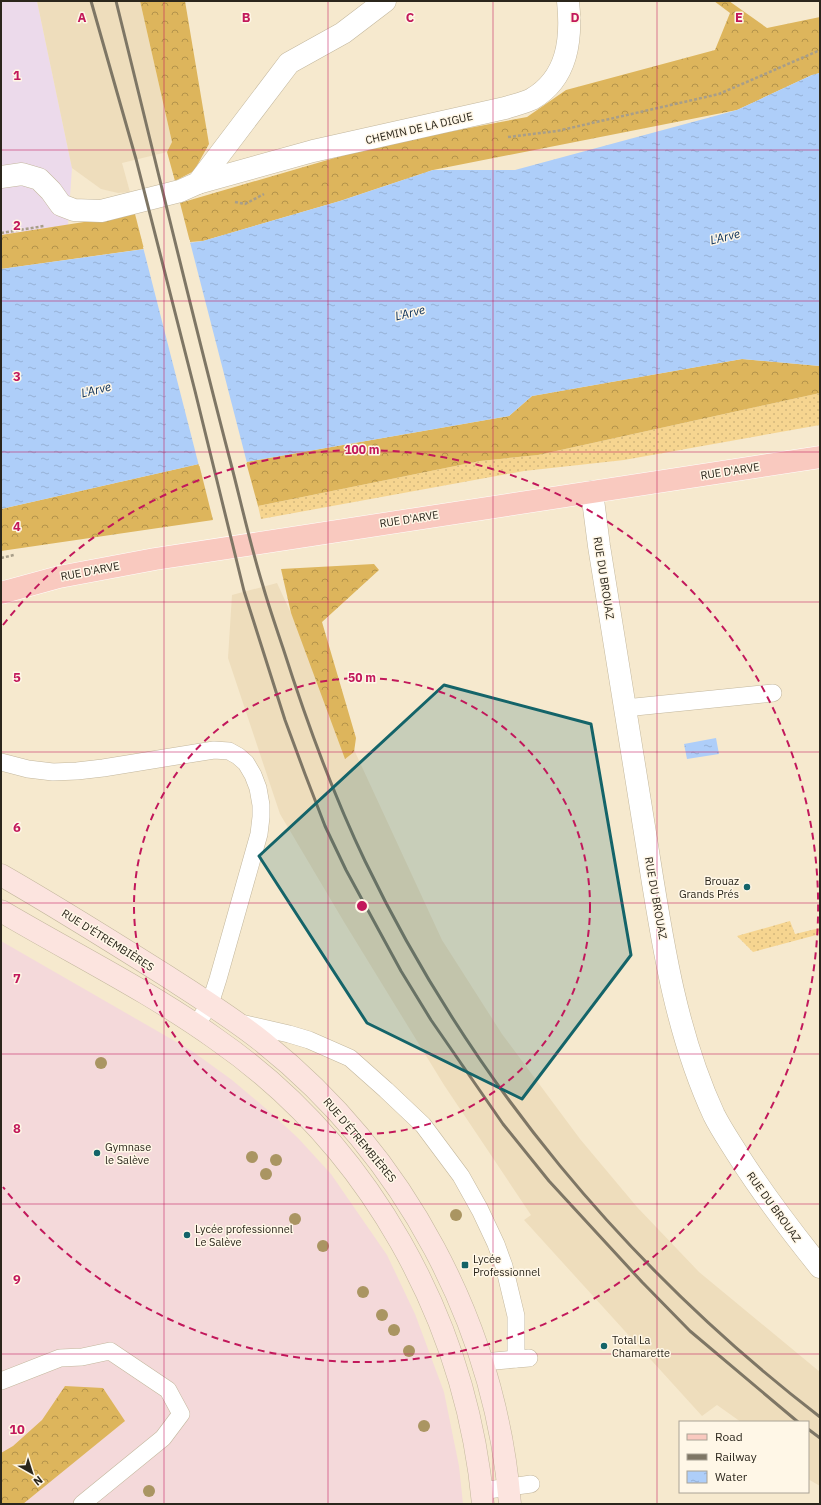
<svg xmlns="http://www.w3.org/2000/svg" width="821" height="1505" viewBox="0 0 821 1505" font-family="'IBM Plex Sans',sans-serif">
  <defs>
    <pattern id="grass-dots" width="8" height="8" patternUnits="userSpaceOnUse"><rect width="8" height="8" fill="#f6d590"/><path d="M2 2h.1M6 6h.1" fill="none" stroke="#d3b77c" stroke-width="1.8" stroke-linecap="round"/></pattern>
    <pattern id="forest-crowns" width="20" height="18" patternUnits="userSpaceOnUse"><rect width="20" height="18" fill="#ddb55c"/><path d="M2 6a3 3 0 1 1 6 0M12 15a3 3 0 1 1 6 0" fill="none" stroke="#b3934b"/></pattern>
    <pattern id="water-ripples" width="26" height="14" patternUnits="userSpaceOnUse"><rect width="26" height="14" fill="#aecef9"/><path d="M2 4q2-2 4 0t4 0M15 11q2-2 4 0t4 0" fill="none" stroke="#96b1d5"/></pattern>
  </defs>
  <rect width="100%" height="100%" fill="#f6e9ce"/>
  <path fill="#ecdaeb" d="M1 1H37L72 168 68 225 1 235Z"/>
  <g fill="#eeddbc">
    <path d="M37 1H140L172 142 167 152 122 163 130 192 118 193 101 189 72 168Z"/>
    <path d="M277 583 442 940 502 1034 580 1139 637 1207 699 1272 820 1372V1486L808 1479V1422H741L717 1405 702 1416 524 1220 531 1215 444 1085 344 922 280 814 228 658 232 595Z"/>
  </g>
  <path fill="#f4d9da" d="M1 941 192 1051 232 1080 271 1113 298 1138 331 1174 387 1255 415 1314 444 1392 459 1466 463 1504H1Z"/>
  <g fill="url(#grass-dots)">
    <path d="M820 393V425L624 460 524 471 261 519 258 506 480 461 538 455Z"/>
    <path d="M790 921 795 934 820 928V934L753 952 737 936Z"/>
  </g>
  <g fill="url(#forest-crowns)">
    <path d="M140 1H185L209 144 194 171 175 181 167 152 172 142Z"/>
    <path d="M714 1H729L767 28 820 17V73L812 75 737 110 433 170 340 201 203 241 190 242 180 203 379 145 527 117 566 90 715 50 730 13Z"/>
    <path d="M135 214 144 249 1 269V235Z"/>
    <path d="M742 359 820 366V393L538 455 480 461 258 506 246 462 509 416 532 396Z"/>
    <path d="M199 464 213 520 1 551V509Z"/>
    <path d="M374 564 379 570 322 622 356 738 354 752 345 759 291 613 281 569Z"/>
    <path d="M65 1386 103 1388 125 1421 23 1504H1V1453L13 1446 42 1420Z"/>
  </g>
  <g fill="url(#water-ripples)">
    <path d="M820 73V366L742 359 532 396 509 416 246 462 199 464 1 509V269L203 241 340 201 433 170H515L737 110 812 75Z"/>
    <path d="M716 738 719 754 687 759 684 744Z"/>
  </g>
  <path fill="#f6e9ce" d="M190 240V242L247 463 199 466 143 247Z"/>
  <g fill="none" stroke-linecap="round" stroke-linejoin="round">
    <g stroke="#c3b79d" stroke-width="18">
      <g id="service">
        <path d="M625 708 773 693"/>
        <path d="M1 762 28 769 53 772 77 771 103 768 214 750 229 751 238 756 246 763 253 775 258 788 261 805V817L259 834 218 979 210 1004 196 1025"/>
        <path d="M241 1023 289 1034 309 1040 350 1058 386 1090 423 1125 461 1176 480 1210 496 1244 504 1266 516 1316V1359"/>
        <path d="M483 1362 529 1358"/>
        <path d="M1 1381 60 1358 82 1357 110 1351 168 1390 181 1414 163 1438 82 1504"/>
        <path d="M481 1491 531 1484"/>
      </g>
    </g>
    <g stroke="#c3b79d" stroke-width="23">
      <g id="minor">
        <path d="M1 177 22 174 39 179 51 191 61 205 74 210 101 211 180 191 198 183 289 63 343 33 385 1"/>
        <path d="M198 183 313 151 505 108C514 105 524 103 532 99 568 78 572 39 568 1"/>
        <path d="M592 492 599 546C615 644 630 742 646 839 661 933 674 1029 714 1115 721 1129 730 1142 738 1155 763 1194 791 1231 820 1267"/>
      </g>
    </g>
    <g stroke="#c3b79d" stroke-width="23">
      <g id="secondary">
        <path d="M1 875C57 907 111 941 165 975 199 997 233 1018 264 1043 405 1156 495 1324 510 1504"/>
        <path d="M1 911C72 953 149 991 216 1039 369 1145 466 1319 483 1504"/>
      </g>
    </g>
    <g stroke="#fff" stroke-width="23">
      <path id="primary" d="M1 593 59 577 155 559 820 457"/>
    </g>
    <g stroke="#a89e89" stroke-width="2.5" stroke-dasharray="3 2" stroke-linecap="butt">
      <path d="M508 137 557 131 719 94 820 50"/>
      <path d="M235 202 245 204 264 194"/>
      <path d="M1 233 44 226"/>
      <path d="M1 558 14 555"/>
    </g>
    <use href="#service" stroke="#fff" stroke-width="17"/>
    <use href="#minor" stroke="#fff" stroke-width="22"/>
    <use href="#secondary" stroke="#fce4df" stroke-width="22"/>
    <use href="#primary" stroke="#f9c9bf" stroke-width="22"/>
    <g stroke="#7e7665" stroke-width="3">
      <path d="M91 1 136 159 195 391 244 591 285 720 305 774 325 826 346 870 401 971 431 1020 503 1124 549 1181 642 1282 690 1331 798 1422"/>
      <path d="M116 1C154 154 190 307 230 460 241 502 250 544 263 586 269 607 276 627 283 648 306 720 332 792 365 861 471 1081 627 1268 820 1417"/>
      <path d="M808 1429 820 1438"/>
    </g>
  </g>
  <g fill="#aa9562">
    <circle cx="101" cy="1063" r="6"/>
    <circle cx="252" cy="1157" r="6"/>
    <circle cx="276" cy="1160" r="6"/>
    <circle cx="266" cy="1174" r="6"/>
    <circle cx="456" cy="1215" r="6"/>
    <circle cx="295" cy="1219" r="6"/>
    <circle cx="323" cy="1246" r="6"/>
    <circle cx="363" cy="1292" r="6"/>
    <circle cx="382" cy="1315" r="6"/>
    <circle cx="394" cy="1330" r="6"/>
    <circle cx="409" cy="1351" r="6"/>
    <circle cx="424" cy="1426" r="6"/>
    <circle cx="149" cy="1491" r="6"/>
  </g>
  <path fill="#146469" fill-opacity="0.2" stroke="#146469" stroke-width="3" stroke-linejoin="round" d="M444 685 591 724 631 955 522 1099 367 1023 259 856Z"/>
  <path fill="none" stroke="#c2185b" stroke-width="1" stroke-opacity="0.55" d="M164 1V1504M328 1V1504M493 1V1504M657 1V1504M1 150H820M1 301H820M1 452H820M1 602H820M1 752H820M1 903H820M1 1054H820M1 1204H820M1 1354H820"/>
  <g fill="none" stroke="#c2185b" stroke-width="2" stroke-dasharray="7 5">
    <circle cx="362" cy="906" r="228"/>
    <path d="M3 625A456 456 0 1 1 3 1187"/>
  </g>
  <g fill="#146469" stroke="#fff7e7" stroke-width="1.5">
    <circle cx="747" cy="887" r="4"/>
    <circle cx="97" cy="1153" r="4"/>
    <circle cx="187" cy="1235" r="4"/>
    <rect x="461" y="1261" width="8" height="8" rx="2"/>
    <circle cx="604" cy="1346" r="4"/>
  </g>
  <g text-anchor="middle" stroke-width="3" stroke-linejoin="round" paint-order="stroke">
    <g font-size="11" fill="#2b261c" stroke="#fff7e7">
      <text transform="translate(419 128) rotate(-13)" y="4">CHEMIN DE LA DIGUE</text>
      <text transform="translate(730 471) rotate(-9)" y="4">RUE D'ARVE</text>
      <text transform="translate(409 519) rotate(-9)" y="4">RUE D'ARVE</text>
      <text transform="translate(90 571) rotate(-11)" y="4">RUE D'ARVE</text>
      <text transform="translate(604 578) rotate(81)" y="4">RUE DU BROUAZ</text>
      <text transform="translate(656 898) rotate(80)" y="4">RUE DU BROUAZ</text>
      <text transform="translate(108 940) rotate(32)" y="4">RUE D'ÉTREMBIÈRES</text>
      <text transform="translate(360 1140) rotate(50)" y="4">RUE D'ÉTREMBIÈRES</text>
      <text transform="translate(774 1207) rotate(54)" y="4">RUE DU BROUAZ</text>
    </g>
    <g font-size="11" fill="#2b261c" stroke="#fff7e7" text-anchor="start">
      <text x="739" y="885" text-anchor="end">Brouaz<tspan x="739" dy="13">Grands Prés</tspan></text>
      <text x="105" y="1151">Gymnase<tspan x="105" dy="13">le Salève</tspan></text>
      <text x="195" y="1233">Lycée professionnel<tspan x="195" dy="13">Le Salève</tspan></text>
      <text x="473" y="1263">Lycée<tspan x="473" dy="13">Professionnel</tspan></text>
      <text x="612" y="1344">Total La<tspan x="612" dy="13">Chamarette</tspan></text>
    </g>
    <g font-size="12" font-style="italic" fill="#052b56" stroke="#fff7e7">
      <text transform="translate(725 237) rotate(-14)" y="4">L'Arve</text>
      <text transform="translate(410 313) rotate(-14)" y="4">L'Arve</text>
      <text transform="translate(96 390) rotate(-14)" y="4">L'Arve</text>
    </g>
  </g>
  <g font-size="13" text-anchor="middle" font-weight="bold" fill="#c2185b" stroke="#fff7e7" stroke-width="3" stroke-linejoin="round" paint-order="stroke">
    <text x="82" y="22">A</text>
    <text x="246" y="22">B</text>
    <text x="410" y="22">C</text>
    <text x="575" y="22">D</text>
    <text x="739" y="22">E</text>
    <text x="17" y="80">1</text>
    <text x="17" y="230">2</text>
    <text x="17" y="381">3</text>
    <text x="17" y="531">4</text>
    <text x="17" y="682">5</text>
    <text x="17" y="832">6</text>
    <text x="17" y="983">7</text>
    <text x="17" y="1133">8</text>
    <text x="17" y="1284">9</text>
    <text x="17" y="1434">10</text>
  </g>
  <circle cx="362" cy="906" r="6" fill="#c2185b" stroke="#fff7e7" stroke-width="2"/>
  <g font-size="12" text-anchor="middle" font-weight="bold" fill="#c2185b" stroke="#fff7e7" stroke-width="3" stroke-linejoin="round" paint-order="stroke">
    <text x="362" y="454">100 m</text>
    <text x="362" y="682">50 m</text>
  </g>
  <rect width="821" height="1505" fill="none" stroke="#2b261c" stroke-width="4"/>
  <rect x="679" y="1421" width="130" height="72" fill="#fff7e7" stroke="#aaa396"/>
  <rect x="687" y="1434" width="20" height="6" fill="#f9c9bf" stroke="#aaa396"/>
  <text x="715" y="1441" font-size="12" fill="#2b261c">Road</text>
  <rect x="687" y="1454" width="20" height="6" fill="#7e7665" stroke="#aaa396"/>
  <text x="715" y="1461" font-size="12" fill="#2b261c">Railway</text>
  <rect x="687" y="1471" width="20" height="12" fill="url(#water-ripples)" stroke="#aaa396"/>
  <text x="715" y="1481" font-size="12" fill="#2b261c">Water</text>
  <g transform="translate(32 1473) rotate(141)" stroke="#fff7e7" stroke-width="3" paint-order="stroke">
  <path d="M0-3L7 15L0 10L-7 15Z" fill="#2b261c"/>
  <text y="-6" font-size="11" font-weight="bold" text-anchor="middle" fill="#2b261c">N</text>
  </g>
</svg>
